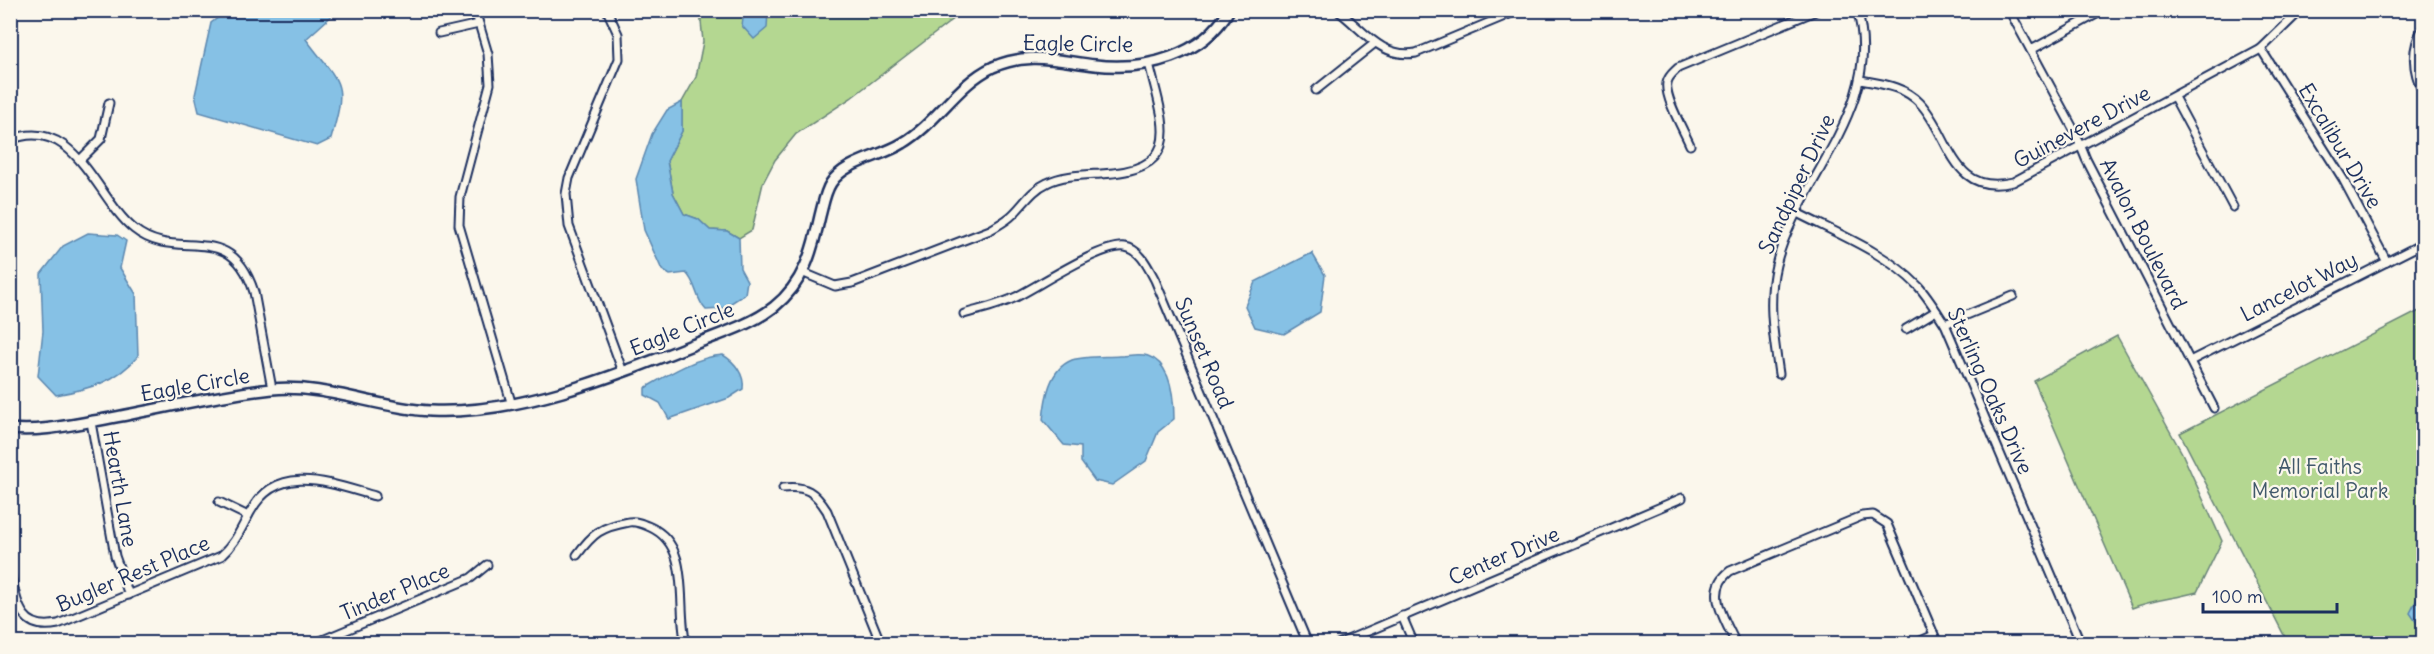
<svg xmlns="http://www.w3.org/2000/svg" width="2434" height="654" viewBox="0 0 2434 654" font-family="Delius,sans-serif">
  <rect width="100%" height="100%" fill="#fbf7ec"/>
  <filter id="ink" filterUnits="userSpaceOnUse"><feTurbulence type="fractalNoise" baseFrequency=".0167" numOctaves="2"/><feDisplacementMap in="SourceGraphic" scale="12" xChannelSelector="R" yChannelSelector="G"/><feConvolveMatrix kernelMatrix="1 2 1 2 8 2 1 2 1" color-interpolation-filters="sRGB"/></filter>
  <g filter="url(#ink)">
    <g fill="#b4d791" stroke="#688378" stroke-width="1.5">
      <path d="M700 11H964L851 98 796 134 775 160 763 183 752 230 739 238 727 231 710 230 698 219 684 214 673 193 667 161 682 131V102L696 77 703 42Z"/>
      <path d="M2423 309V643H2288L2180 433Z"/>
      <path d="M2117 336 2182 453 2222 541 2197 592C2173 599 2155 599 2132 608L2034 381Z"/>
    </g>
    <g fill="#86c1e5" stroke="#5b87af" stroke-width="1.5">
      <path d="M227 11H337L306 39C341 86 348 80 331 139L317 146 199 112 195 95 211 23Z"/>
      <path d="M744 11H768L767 28 754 39 742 26Z"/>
      <path d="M682 102V131L667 161 673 193 684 214 698 219 710 230 727 231 739 238 740 268 747 281 745 294 722 309 706 310C695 299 697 283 686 273L670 275 662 270 644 230 636 179 652 134 667 110Z"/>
      <path d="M88 233 117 235 126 241 120 268 136 294 138 356C117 382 89 389 56 395L38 376 43 331 41 274 63 246Z"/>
      <path d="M1312 253 1325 275 1320 312 1284 334 1255 327 1245 306 1255 282Z"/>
      <path d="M723 355C735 362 745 375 743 389L729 398 669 419 660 403 645 395V388C667 375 698 356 723 355Z"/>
      <path d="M1119 356C1127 356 1140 353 1148 356 1172 364 1174 399 1174 419L1158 432 1146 461 1112 485 1095 481 1081 462V447L1064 445 1043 420C1045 399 1049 369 1072 360 1085 356 1105 357 1119 356Z"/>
      <path d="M2423 587V632L2410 613Z"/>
    </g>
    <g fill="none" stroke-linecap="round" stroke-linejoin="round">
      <g stroke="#1b2f5e" stroke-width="11">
        <g id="minor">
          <path d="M475 10 488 54 490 84 460 197 459 225 511 402"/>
          <path d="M607 10 618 34 619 59 569 178 566 194 569 226 623 372"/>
          <path d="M1337 10C1363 29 1381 59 1416 53L1519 10"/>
          <path d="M2009 10 2075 132 2086 159 2214 408"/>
          <path d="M2424 26C2410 49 2412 71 2424 94"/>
          <path d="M439 33 479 24"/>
          <path d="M2261 49 2343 179 2387 262"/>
          <path d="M2031 50 2104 10"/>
          <path d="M1860 80C1882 84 1904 86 1920 103 1951 136 1951 197 2013 182L2261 49 2301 10"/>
          <path d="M1316 90 1375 43"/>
          <path d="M2174 97 2233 207"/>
          <path d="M10 140C75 113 97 200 134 229 177 264 230 217 254 292L272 389"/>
          <path d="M1690 145C1684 131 1664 97 1667 83 1668 76 1674 72 1678 68L1818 10"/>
          <path d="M81 159 101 139 109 103"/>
          <path d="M1797 213C1838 234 1885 252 1918 286 1928 297 1937 312 1945 324L2081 644"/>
          <path d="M804 273 835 286 852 283 990 230C997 226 1004 222 1010 217 1022 207 1031 190 1047 183 1062 175 1084 175 1101 174 1187 170 1163 123 1149 63"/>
          <path d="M964 314C981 309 1000 305 1016 297 1040 285 1101 244 1125 247 1140 249 1148 267 1155 280L1308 644"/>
          <path d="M1945 324 2013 296"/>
          <path d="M1906 329 1936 311"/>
          <path d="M2190 361 2424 243"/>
          <path d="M1779 374C1774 338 1767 301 1776 265 1797 179 1886 106 1857 10"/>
          <path d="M91 422 115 556 129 595"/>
          <path d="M783 488C806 485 815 492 827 511L881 644"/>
          <path d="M219 502 248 516"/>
          <path d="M577 555C593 533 601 527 629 522 637 521 643 524 650 527 693 546 676 606 686 644"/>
          <path d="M10 571C17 601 19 632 58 624L221 556C236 543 241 528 251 511 278 461 332 484 375 496"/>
          <path d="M1402 616 1414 644"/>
          <path d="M313 644 471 578 487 565"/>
          <path d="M1338 644 1682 498"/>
          <path d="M1736 644C1725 619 1704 591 1730 571L1862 516 1873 515 1887 524 1938 644"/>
          <path d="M1914 644 1934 635"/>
        </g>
      </g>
      <g stroke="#1b2f5e" stroke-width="14">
        <path id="tertiary" d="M10 429C41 432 70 425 100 420 157 410 215 395 272 389 325 384 377 408 430 411 518 415 612 377 692 345 720 334 751 325 774 307 804 283 812 252 820 216 823 205 825 192 831 183 845 161 881 157 903 143 937 123 957 84 993 67 1029 51 1059 61 1095 65 1145 71 1203 56 1229 10"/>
      </g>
      <use href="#minor" stroke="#fbf7ec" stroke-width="7"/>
      <use href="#tertiary" stroke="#fbf7ec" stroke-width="9"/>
    </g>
  </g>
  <g text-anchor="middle" stroke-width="4.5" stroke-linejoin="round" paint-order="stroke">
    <g font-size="21" fill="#1b2f5e" stroke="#fbf7ec">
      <text transform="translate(1078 44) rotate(1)" y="7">Eagle Circle</text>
      <text transform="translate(2082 127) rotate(-28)" y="7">Guinevere Drive</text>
      <text transform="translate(2340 146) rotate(59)" y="7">Excalibur Drive</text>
      <text transform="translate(1797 184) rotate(-65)" y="7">Sandpiper Drive</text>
      <text transform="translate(2143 234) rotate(63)" y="7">Avalon Boulevard</text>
      <text transform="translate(2299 287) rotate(-27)" y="7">Lancelot Way</text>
      <text transform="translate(682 329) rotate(-22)" y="7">Eagle Circle</text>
      <text transform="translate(1204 353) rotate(67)" y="7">Sunset Road</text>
      <text transform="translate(195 385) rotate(-10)" y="7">Eagle Circle</text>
      <text transform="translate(1990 391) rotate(66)" y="7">Sterling Oaks Drive</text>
      <text transform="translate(120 489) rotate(80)" y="7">Hearth Lane</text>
      <text transform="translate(1504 556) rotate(-23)" y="7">Center Drive</text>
      <text transform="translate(133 574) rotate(-23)" y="7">Bugler Rest Place</text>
      <text transform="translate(395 592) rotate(-23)" y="7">Tinder Place</text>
    </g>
    <g font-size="21" fill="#41596b" stroke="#fbf7ec">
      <text x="2320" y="474">All Faiths<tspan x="2320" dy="24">Memorial Park</tspan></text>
    </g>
  </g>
  <rect width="2434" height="654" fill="none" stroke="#fbf7ec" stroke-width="36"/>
  <rect x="18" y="18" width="2398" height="618" fill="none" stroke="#1b2f5e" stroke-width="2" filter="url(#ink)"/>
  <path d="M2203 603v9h134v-9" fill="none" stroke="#1b2f5e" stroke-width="3"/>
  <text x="2212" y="603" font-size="18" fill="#1b2f5e" stroke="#fbf7ec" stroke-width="4.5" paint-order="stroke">100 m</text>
</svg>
